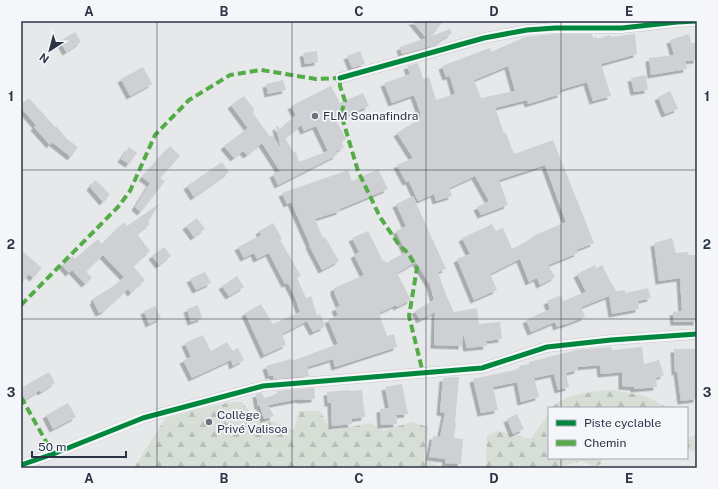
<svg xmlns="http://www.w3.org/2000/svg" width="718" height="489" viewBox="0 0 718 489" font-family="'Public Sans',sans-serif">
  <defs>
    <pattern id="forest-firs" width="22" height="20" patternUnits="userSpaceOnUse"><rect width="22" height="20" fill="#d6ded6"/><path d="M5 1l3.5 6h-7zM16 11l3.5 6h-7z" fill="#b8bfb9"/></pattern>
    <filter id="shadow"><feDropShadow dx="-3.5" dy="3.5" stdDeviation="0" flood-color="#0004"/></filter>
  </defs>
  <rect width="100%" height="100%" fill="#e6e8ea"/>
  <g fill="url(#forest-firs)">
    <path d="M612 390 646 396 668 408H552C562 394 596 391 612 390Z"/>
    <path d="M231 402H242L250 412 294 430 299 411H320L331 431 371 423 383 431 412 422 428 427 424 460 442 468H134L165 419 191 411Z"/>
    <path d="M549 413V458H602L601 464 595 467 582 461 555 468H486L487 436 497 431 531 439Z"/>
    <path d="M697 435V452L687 450V438Z"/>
  </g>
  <g fill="#ced0d3" fill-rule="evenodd" filter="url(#shadow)">
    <path d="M412 21H443L432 36 450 29 452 33 432 46 402 54 400 47 426 38Z"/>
    <path d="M75 32 81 42 66 52 60 41Z"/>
    <path d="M555 34H592L593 38 597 37V39L610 35 611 37 635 34 637 54 601 64 611 96 593 101 587 82 560 90 561 94 528 104 527 100 495 108 504 133H506L514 154 553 140 594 243 576 250 578 253 548 265 555 277 540 285 537 278 529 282 520 259 490 274 497 290 474 300 457 259 470 254 462 238 492 224 496 231 503 228 512 249 533 238V236L566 222 545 165 499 180 508 205 481 215 477 207 489 201 475 176 449 188 452 196 436 201 434 194 418 201 409 181 406 182 397 165 413 158 397 133 421 118 420 115 421 114 414 95 392 103 384 83 410 74 407 66 418 63 423 79 429 77 436 100 455 94 450 76 446 77 442 66 490 48 491 52 525 37ZM508 66 515 91 481 98 474 80Z"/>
    <path d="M689 34 691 43H697V60L685 61 687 69 651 75 649 58 674 55 670 40Z"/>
    <path d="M317 51 318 62 305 64 303 53Z"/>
    <path d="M360 51 365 64 352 68 347 56Z"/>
    <path d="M143 67 152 84 130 96 121 79Z"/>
    <path d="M646 75 648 90 634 92 631 78Z"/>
    <path d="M283 80 286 90 268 94 266 84Z"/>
    <path d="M331 86 340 103 363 93 369 106 336 120 346 139 341 142 344 147 335 152 337 155 278 185 273 174 280 171 262 143 247 155 243 151 234 158 224 146 248 128 231 105 244 96 254 109 253 113 270 137 272 135 281 148 276 127 278 126 280 129 296 115 291 106ZM301 125 304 131 316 126 328 151 299 162 296 152 294 153 285 138Z"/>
    <path d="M670 91 678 109 665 114 658 97Z"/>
    <path d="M29 98 55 127 56 126 67 139 78 147 71 157 52 142 50 145 34 127 36 125 21 108V104Z"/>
    <path d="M170 146 180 156 160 178 165 181 141 212 135 207 150 183 142 177Z"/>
    <path d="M129 147 137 153 129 164 121 159Z"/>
    <path d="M222 162 229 172 194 197 187 186Z"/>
    <path d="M378 169 388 189 340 209V211L315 219 323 238 325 237 339 261 322 270 309 245H310L291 202 287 204 282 193 348 170 352 181Z"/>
    <path d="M95 180 103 187 110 195 103 202 90 187Z"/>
    <path d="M413 196 446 269 438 272 446 295 454 312 477 308 479 324 500 322 502 339 486 341 487 346 467 348 463 333 462 346 434 345 435 312 420 320 415 311 434 300 430 285 416 262 397 273 411 300 397 307 396 305 379 313 387 336 394 334 397 347 335 367 333 359 307 367 309 376 274 379 273 375 269 376 266 366 291 359 292 361 338 344 328 320 338 315 335 308 340 306 334 292V288L364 275 354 255 359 252 352 238 368 231 383 261 384 260 386 263 406 252 396 231 406 226 396 204Z"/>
    <path d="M159 204 148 222 150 224 137 234 150 251 133 266 145 280 131 293 128 289 104 311 99 313 93 301 95 300 94 298 115 285 124 277 103 255 86 271 92 278 85 284 72 270 69 273 62 265 72 256 75 259 98 239 102 244 124 222 127 226Z"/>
    <path d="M197 218 205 229 194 237 186 226Z"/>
    <path d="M273 223 282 239 280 240 301 276 297 278 306 298 311 296 317 315 320 314 324 323V327L313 332 307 321 282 334 286 345 264 355 245 313 261 304 273 324 300 312 295 297 288 283 285 284 269 253 257 259 254 253 244 258 238 247 261 235 259 231Z"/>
    <path d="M672 238 676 253 688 252V255H695L697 280V322H674L673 312 682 311 680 278 659 281 654 243Z"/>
    <path d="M164 247 171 256 159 265 152 256Z"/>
    <path d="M21 250 42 268 33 278 29 274 21 284Z"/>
    <path d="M595 265 596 268 602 265 611 283H612L616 291 625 290V293L648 288 651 298 638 301 639 309 612 314 609 296 581 307 585 317 564 325V324L557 327 555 322 531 332 526 320 550 309 547 301 561 295 563 301 586 292 577 274Z"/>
    <path d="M205 272 211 283 196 290 190 279Z"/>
    <path d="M237 276 244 287 229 296 222 286Z"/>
    <path d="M198 305 202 318 191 322 187 309Z"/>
    <path d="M155 306 161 318 149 324 144 311Z"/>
    <path d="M203 335 211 351 227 342 233 351 238 348 244 360 233 366 231 360 192 378 183 360 191 357 185 343Z"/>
    <path d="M611 347 612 350 642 347 644 364 659 360 664 375 656 378 657 387 634 389V387L622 386V372L601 374 600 365 578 367V370L566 373 569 387 558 390 554 374 534 378 539 397 521 402 517 382 493 387 498 410 481 413 473 379 520 369 519 366 529 364V362L577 350Z"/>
    <path d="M674 349H697V384H695L697 399 681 401 677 371 675 372Z"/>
    <path d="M49 372 55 383 41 392 40 390 25 400 21 393V388Z"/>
    <path d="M455 377H459L455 422 456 423 454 438 463 439 461 464 445 463 446 459 429 457 433 436 440 437 445 413 440 412 443 378Z"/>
    <path d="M402 384 408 414 396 415 397 424 381 425 380 409 389 408 385 387Z"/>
    <path d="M314 388 315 399 301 400 300 399 268 405 274 416 264 419 260 406H258L256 394 262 393 264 398 278 394 277 391Z"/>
    <path d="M349 390V391L362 390 365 417 351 419 352 424 332 426 331 403H328L327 392Z"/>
    <path d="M68 403 76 417 53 429 46 415Z"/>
    <path d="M517 414 524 429 513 434 507 419Z"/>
  </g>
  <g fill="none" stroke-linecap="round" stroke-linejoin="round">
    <g stroke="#c4c6c8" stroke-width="11">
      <g id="street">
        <path d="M340 78 484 38 527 30 555 28H622L677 22 697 21"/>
        <path d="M21 465 53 454 143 418 263 386 482 368 547 347 611 340 697 334"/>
      </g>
    </g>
    <use href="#street" stroke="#f5f6f7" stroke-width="10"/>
    <g stroke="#54ac47" stroke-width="4" stroke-dasharray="8 4" stroke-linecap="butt">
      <path d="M21 305 118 207 130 191 155 135 189 100 230 75 261 70 316 79 340 78V86L345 101 341 114 358 171 380 217 399 245 408 253 417 268 409 316 423 373"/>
      <path d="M21 397 53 454"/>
    </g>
    <g stroke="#f4f6f9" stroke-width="8">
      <g id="cycleway">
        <path d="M340 78 484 38 527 30 555 28H622L677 22 697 21"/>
        <path d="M21 465 53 454 143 418 263 386 482 368 547 347 611 340 697 334"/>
      </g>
    </g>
    <use href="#cycleway" stroke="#00873e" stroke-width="5"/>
  </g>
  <path fill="none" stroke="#2b3445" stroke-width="1" stroke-opacity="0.55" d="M157 21V468M292 21V468M426 21V468M561 21V408M21 170H697M21 319H697M561 458V468"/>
  <g fill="#6c737f" stroke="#f4f6f9" stroke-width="1.5">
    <circle cx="315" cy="116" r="4"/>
    <circle cx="209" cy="422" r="4"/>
  </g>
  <g text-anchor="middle" stroke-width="3.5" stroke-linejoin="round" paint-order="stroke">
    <g font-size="12" fill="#2b3445" stroke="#f4f6f9" text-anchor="start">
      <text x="323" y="120">FLM Soanafindra</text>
      <text x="217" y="419">Collège<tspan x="217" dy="14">Privé Valisoa</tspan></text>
    </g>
  </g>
  <rect width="718" height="489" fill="none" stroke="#f4f6f9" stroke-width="44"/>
  <rect x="548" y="407" width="140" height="52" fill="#f4f6f9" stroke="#a4a8b1"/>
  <rect x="556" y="420" width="20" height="6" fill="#00873e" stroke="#a4a8b1"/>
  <text x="584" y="427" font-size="12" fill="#2b3445">Piste cyclable</text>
  <rect x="556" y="440" width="20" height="6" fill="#54ac47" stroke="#a4a8b1"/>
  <text x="584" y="447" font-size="12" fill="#2b3445">Chemin</text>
  <g transform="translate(50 50) rotate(216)" stroke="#f4f6f9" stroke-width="3" paint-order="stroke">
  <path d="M0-3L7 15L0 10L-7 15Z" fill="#2b3445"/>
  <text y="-6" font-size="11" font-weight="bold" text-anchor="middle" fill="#2b3445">N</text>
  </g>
  <path d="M32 451v6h94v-6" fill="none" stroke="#2b3445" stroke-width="2"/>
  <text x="38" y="451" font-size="12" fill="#2b3445" stroke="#f4f6f9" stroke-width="3" paint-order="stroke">50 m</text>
  <rect x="22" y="22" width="674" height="445" fill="none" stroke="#2b3445" stroke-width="1.5"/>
  <g font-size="13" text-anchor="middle" font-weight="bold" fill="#2b3445">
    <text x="89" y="16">A</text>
    <text x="224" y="16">B</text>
    <text x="359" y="16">C</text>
    <text x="494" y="16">D</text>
    <text x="629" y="16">E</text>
    <text x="11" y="101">1</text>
    <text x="707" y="101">1</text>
    <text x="11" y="249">2</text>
    <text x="707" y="249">2</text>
    <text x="11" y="397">3</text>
    <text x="707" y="397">3</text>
    <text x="89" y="483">A</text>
    <text x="224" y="483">B</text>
    <text x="359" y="483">C</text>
    <text x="494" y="483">D</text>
    <text x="629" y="483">E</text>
  </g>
</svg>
